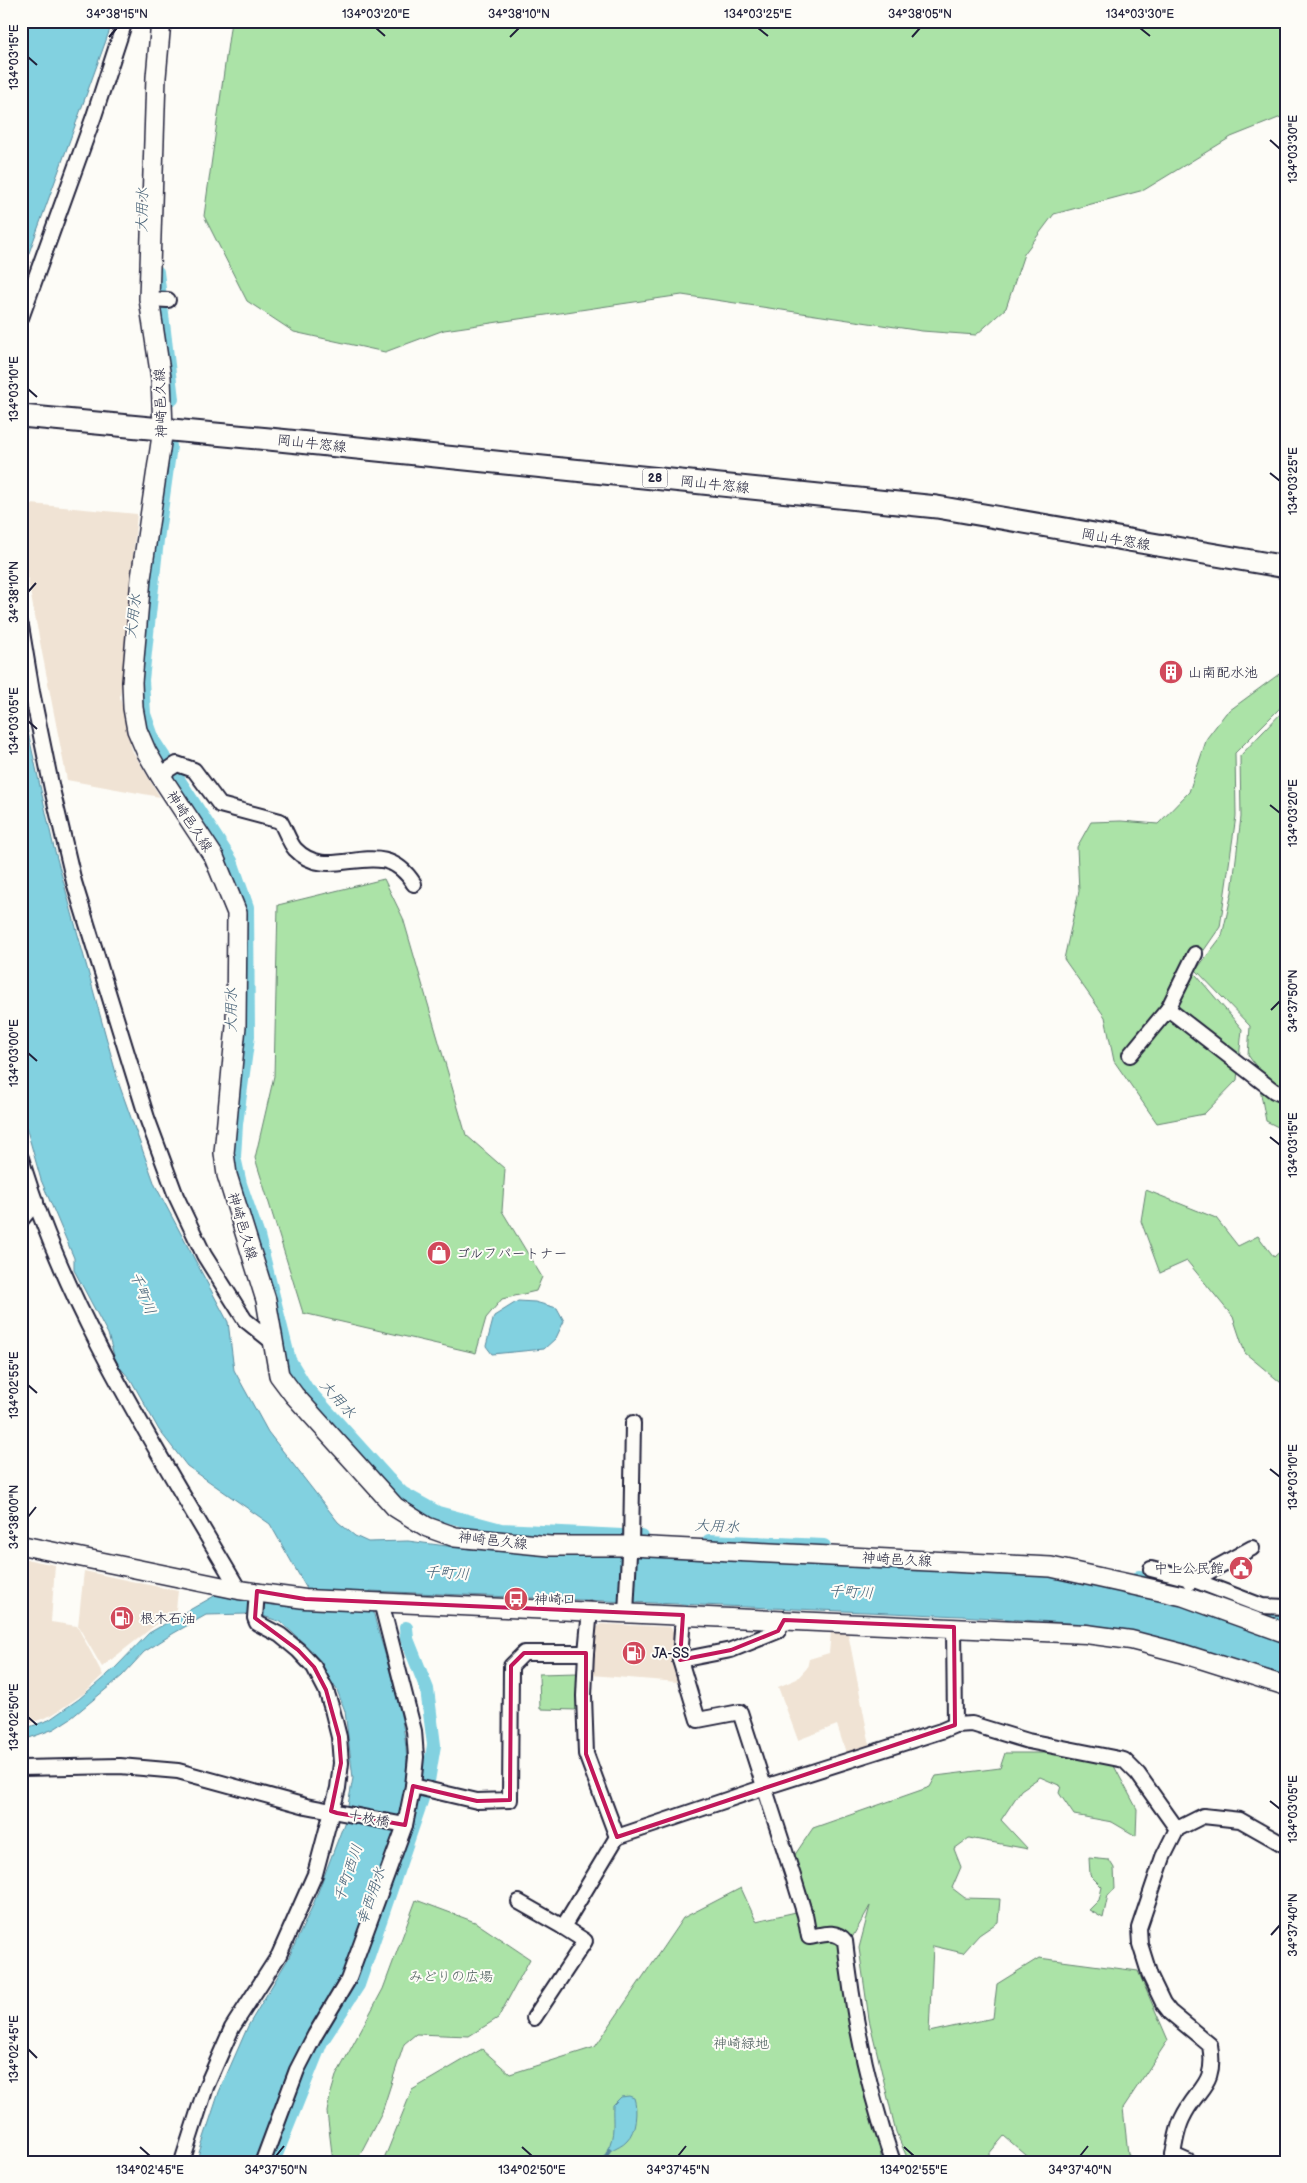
<svg xmlns="http://www.w3.org/2000/svg" width="1307" height="2183" viewBox="0 0 1307 2183" font-family="'Balsamiq Sans','Klee One',sans-serif">
  <rect width="100%" height="100%" fill="#fdfcf7"/>
  <filter id="ink" filterUnits="userSpaceOnUse"><feTurbulence type="fractalNoise" baseFrequency=".02" numOctaves="2"/><feDisplacementMap in="SourceGraphic" scale="10" xChannelSelector="R" yChannelSelector="G"/><feConvolveMatrix kernelMatrix="1 2 1 2 8 2 1 2 1" color-interpolation-filters="sRGB"/></filter>
  <g filter="url(#ink)">
    <g fill="#f0e3d4">
      <path d="M21 503 137 514 120 697 132 750 160 797 67 780 21 545Z"/>
      <path d="M21 1558 55 1565 51 1622 77 1626 103 1675 83 1694 52 1715 21 1727Z"/>
      <path d="M84 1571 178 1591 176 1609 102 1667 78 1626Z"/>
      <path d="M601 1624 670 1627 673 1631 678 1682 591 1675 596 1628Z"/>
      <path d="M831 1632 848 1633 870 1746 847 1756 837 1725 798 1740 778 1687 797 1679 807 1668 809 1659 829 1653Z"/>
    </g>
    <g fill="#abe3a7" stroke="#668271">
      <path d="M231 21H1286V115L1231 137 1144 190 1054 214 1024 254 1006 308 976 335 922 331 682 295 444 330 385 352 294 332 247 301 204 216Z"/>
      <path d="M1286 669V702L1235 753 1236 816 1220 927 1191 969 1242 1029 1237 1080 1204 1114 1157 1123 1114 1061 1105 1017 1064 959 1079 891 1077 847 1091 822 1121 821 1158 824 1189 792 1207 738 1226 713Z"/>
      <path d="M1286 708V1090L1265 1079 1248 1055 1250 1026 1196 970 1222 936 1232 892 1241 817 1240 756Z"/>
      <path d="M384 879 403 918 466 1135 505 1169 502 1211 542 1277 536 1291 502 1299 486 1318 476 1353 303 1313 255 1158 274 1076 278 905Z"/>
      <path d="M1260 1089 1286 1105V1136L1282 1129 1266 1121Z"/>
      <path d="M1146 1190 1216 1218 1238 1246 1258 1236 1274 1257 1286 1246V1387L1245 1353 1233 1317 1187 1261 1160 1273 1141 1221Z"/>
      <path d="M577 1673 578 1710 540 1709 539 1674Z"/>
      <path d="M1005 1753H1067L1114 1766 1137 1809 1136 1836 1112 1822 1074 1815 1059 1793 1061 1786 1040 1777 1021 1790 1001 1820 1028 1849 969 1838 954 1849 961 1867 952 1888 965 1898 1000 1899 998 1922 979 1935 963 1953 933 1946 929 2032 993 2018 997 1984 1039 1958 1138 1971 1168 2040 1123 2108 1128 2154 1136 2162H1034L1004 2136 982 2162H909L896 2132 869 2019 859 1948 870 1906 845 1950 882 2162H383L412 2090 482 2049 510 2074 595 2047 683 1918 741 1888 756 1921 796 1912 792 1859 813 1828 930 1787 936 1776 1000 1768Z"/>
      <path d="M1089 1858 1109 1860 1114 1868 1115 1889 1108 1895 1103 1918 1089 1910 1099 1900 1102 1887 1090 1875Z"/>
      <path d="M416 1900 475 1922 530 1959 498 2018 469 2036 416 2034 404 2044 382 2112 356 2162H333L327 2112 330 2096 336 2076 383 1989Z"/>
    </g>
    <g fill="#82d1e0" stroke="#5c8b9e">
      <path d="M21 21H113L21 275Z"/>
      <path d="M21 701 53 844 119 1084 155 1185 228 1322 234 1370 268 1432 338 1522 355 1536 368 1542 408 1541 470 1549 1044 1571 1172 1600 1286 1639V1675L1149 1635 1085 1624 961 1616 370 1591C372 1611 378 1631 384 1650 400 1709 414 1750 403 1811L341 1982 257 2162H196L219 2092 248 2026 288 1959 313 1905 345 1821 353 1778 345 1711 337 1690 311 1650 281 1622 263 1616 248 1614 206 1615 174 1633 144 1652 122 1676 71 1718 54 1729 21 1741V1730L49 1720 79 1699 115 1668 149 1633 216 1595 264 1604 312 1609 307 1589 270 1524 187 1466 159 1430 131 1380 116 1363 108 1334 74 1270V1258L41 1180 21 1109Z"/>
      <path d="M518 1301 535 1302 557 1308 564 1321 556 1338 544 1349 492 1354 486 1346 494 1316Z"/>
      <path d="M629 2096 634 2098C638 2109 636 2132 627 2140 623 2145 616 2147 610 2151L607 2150C616 2136 612 2120 613 2105L621 2097Z"/>
    </g>
    <g fill="none" stroke-linecap="round" stroke-linejoin="round">
      <path stroke="#5c8b9e" stroke-width="4" d="M604 2162 609 2150"/>
      <g stroke="#82d1e0" stroke-width="14">
        <path d="M157 272 172 399"/>
        <path d="M170 446 157 540 142 680 144 714 154 742 231 861 247 907 248 1036 236 1124 234 1157 240 1184 258 1236 289 1360 306 1388 387 1478 402 1493 438 1513 501 1530 642 1537"/>
        <path d="M709 1541 824 1546"/>
        <path d="M1139 1577 1186 1586 1230 1600 1261 1614 1286 1615"/>
        <path d="M273 2162 321 2042 358 1985 428 1781 434 1745 427 1689 407 1639 406 1628"/>
      </g>
      <g stroke="#22223b" stroke-width="18">
        <g id="minor">
          <path d="M149 299 168 300"/>
          <path d="M21 318 94 116 125 21"/>
          <path d="M21 626 32 692 52 789 74 882 147 1118 176 1196 204 1255 245 1320 275 1344"/>
          <path d="M160 775 177 764 194 770 220 805 280 821C285 829 289 842 295 849 331 887 381 830 414 884"/>
          <path d="M1168 1009 1274 1091 1286 1096"/>
          <path d="M1130 1055 1168 1009 1195 954"/>
          <path d="M21 1158C66 1311 159 1453 239 1590"/>
          <path d="M21 1220 36 1202"/>
          <path d="M1151 1569 1194 1580 1262 1606 1286 1607"/>
          <path d="M1190 1582 1252 1548"/>
          <path d="M626 1613 629 1554 631 1546 633 1423"/>
          <path d="M683 1615 680 1660 698 1720 740 1712 793 1876 805 1915 809 1937C822 1935 835 1929 845 1941 853 2015 868 2091 893 2162"/>
          <path d="M954 1627 955 1725"/>
          <path d="M586 1653 590 1610"/>
          <path d="M680 1660 731 1650 778 1631 784 1620"/>
          <path d="M21 1768 120 1766 178 1771 306 1806 405 1825"/>
          <path d="M413 1786 477 1801 510 1800 511 1666 524 1653H586L584 1696 586 1754 617 1837 765 1787 941 1731 955 1725 972 1724 1028 1741 1124 1760 1138 1774 1177 1829"/>
          <path d="M519 1902 563 1927"/>
          <path d="M534 2018 585 1941 563 1927 617 1837"/>
          <path d="M1173 2155 1189 2162"/>
          <path d="M263 2161 297 2070 315 2035 348 1980 405 1825 413 1786 416 1757 414 1731 381 1602"/>
          <path d="M182 2162 206 2087 232 2028 279 1955 315 1874 338 1788 341 1763 339 1737 332 1709 326 1690 314 1667 298 1650 280 1635 257 1623 255 1618 257 1591"/>
          <path d="M1172 2162C1174 2148 1176 2132 1182 2119 1197 2086 1217 2087 1210 2045L1170 2012 1163 2003 1150 1976 1140 1944 1139 1928 1163 1857 1177 1829 1203 1816 1240 1820 1286 1846"/>
        </g>
      </g>
      <g stroke="#22223b" stroke-width="21">
        <path id="tertiary" d="M21 1545 239 1590 305 1599 1086 1634 1131 1640 1181 1653 1286 1686"/>
      </g>
      <g stroke="#22223b" stroke-width="22">
        <path id="secondary" d="M161 21 156 77 149 299 161 378 163 429 141 578 132 682 133 708 137 730 146 751 160 775 214 857 237 913 236 1026 224 1153 227 1175 266 1300 279 1375 294 1395 395 1507 427 1527 455 1537 550 1546H631L1051 1567 1183 1596 1286 1633"/>
      </g>
      <g stroke="#22223b" stroke-width="25">
        <path id="primary" d="M21 416 269 439 937 507 1286 567"/>
      </g>
      <use href="#minor" stroke="#fdfcf7" stroke-width="14"/>
      <use href="#tertiary" stroke="#fdfcf7" stroke-width="18"/>
      <use href="#secondary" stroke="#fdfcf7" stroke-width="19"/>
      <use href="#primary" stroke="#fdfcf7" stroke-width="21"/>
    </g>
  </g>
  <path fill="none" stroke="#c2185b" stroke-width="4" stroke-linejoin="round" d="M257 1591 305 1599 683 1615 680 1660 731 1650 778 1631 784 1620 954 1627 955 1725 617 1837 586 1754V1653H524L511 1666 510 1800 477 1801 413 1786 405 1825 337 1813 331 1811 341 1763 339 1737 326 1690 314 1667 298 1650 255 1618Z"/>
  <path fill="none" stroke="#22223b" stroke-width="2" d="M376 28 385 36M758 28 768 36M1140 28 1150 36M109 37 117 28M510 37 519 28M912 37 920 28M28 57 37 65M1270 140 1280 149M28 389 37 397M1270 473 1280 481M28 592 36 583M28 721 37 729M1270 805 1280 813M1271 1010 1280 1001M28 1053 37 1061M1270 1137 1280 1145M28 1385 37 1393M1270 1469 1280 1477M28 1517 36 1507M28 1717 37 1725M1270 1801 1280 1809M1271 1935 1280 1925M28 2049 37 2058M140 2147 150 2156M522 2147 532 2156M904 2147 914 2156M276 2156 284 2146M678 2156 686 2146M1080 2156 1088 2146"/>
  <defs>
    <g id="building-disc" transform="scale(1.25)"><circle r="9.5" fill="#d1495b" stroke="#fdfcf7"/><path d="M-4-6H4V6H1V3H-1V6H-4ZM-2.5-4.3h1.7v1.8h-1.7ZM.8-4.3h1.7v1.8H.8ZM-2.5-1h1.7V.8h-1.7ZM.8-1h1.7V.8H.8Z" fill="#fff"/></g>
    <g id="shop-disc" transform="scale(1.25)"><circle r="9.5" fill="#d1495b" stroke="#fdfcf7"/><path d="M-5-2.5h2.3a2.7 3.5 0 0 1 5.4 0H5L5.5 6h-11ZM-1.5-2.5h3a1.5 2.3 0 0 0-3 0Z" fill="#fff"/></g>
    <g id="civic-disc" transform="scale(1.25)"><circle r="9.5" fill="#d1495b" stroke="#fdfcf7"/><path d="M-.6-6.5H3V-4.5H.6V-3L4-1V1h2V6H-6V1h2V-1L-.6-3ZM-1.2 2.5V6h2.4V2.5Z" fill="#fff"/></g>
    <g id="bus-disc" transform="scale(1.25)"><circle r="9.5" fill="#d1495b" stroke="#fdfcf7"/><path d="M-5-6H5V4H4V6H2V4H-2V6H-4V4H-5ZM-3.5-4V0h7V-4ZM-3.5 1.2v1.5H-2V1.2ZM2 1.2v1.5H3.5V1.2Z" fill="#fff"/></g>
    <g id="fuel-disc" transform="scale(1.25)"><circle r="9.5" fill="#d1495b" stroke="#fdfcf7"/><path d="M-5.5-6h7V0h2V4h1.3V-2.5L3-4.5l.8-.8L6-3V5H2.5V1h-1V6h-7ZM-4.2-4.7v3.2H.2V-4.7Z" fill="#fff"/></g>
  </defs>
  <g fill-rule="evenodd">
    <use href="#building-disc" x="1171" y="672"/>
    <use href="#shop-disc" x="439" y="1253"/>
    <use href="#civic-disc" x="1241" y="1568"/>
    <use href="#bus-disc" x="516" y="1599"/>
    <use href="#fuel-disc" x="122" y="1618"/>
    <use href="#fuel-disc" x="634" y="1653"/>
  </g>
  <g text-anchor="middle" stroke-width="4" stroke-linejoin="round" paint-order="stroke">
    <rect fill="#fdfcf7" stroke="#646373" stroke-width="1" x="642.5" y="468.5" width="25" height="19" rx="4"/>
    <g font-size="12" font-weight="bold" fill="#22223b">
      <text x="655" y="482">28</text>
    </g>
    <g font-size="14" fill="#22223b" stroke="#fdfcf7">
      <text transform="translate(160 403) rotate(-92)" y="5">神崎邑久線</text>
      <text transform="translate(312 443) rotate(6)" y="5">岡山牛窓線</text>
      <text transform="translate(715 484) rotate(6)" y="5">岡山牛窓線</text>
      <text transform="translate(1116 539) rotate(10)" y="5">岡山牛窓線</text>
      <text transform="translate(190 821) rotate(56)" y="5">神崎邑久線</text>
      <text transform="translate(243 1226) rotate(73)" y="5">神崎邑久線</text>
      <text transform="translate(493 1540) rotate(6)" y="5">神崎邑久線</text>
      <text transform="translate(897 1559) rotate(3)" y="5">神崎邑久線</text>
      <text transform="translate(369 1818) rotate(10)" y="5">十枚橋</text>
    </g>
    <g font-size="14" fill="#22223b" stroke="#fdfcf7" text-anchor="start">
      <text x="1188" y="677">山南配水池</text>
      <text x="456" y="1258">ゴルフパートナー</text>
      <text x="1224" y="1573" text-anchor="end">中上公民館</text>
      <text x="534" y="1604">神崎口</text>
      <text x="140" y="1623">根木石油</text>
      <text x="652" y="1658">JA-SS</text>
    </g>
    <g font-size="14" fill="#4b5c5b" stroke="#fdfcf7">
      <text x="451" y="1981">みどりの広場</text>
      <text x="741" y="2048">神崎緑地</text>
    </g>
    <g font-size="15" font-style="italic" fill="#445f75" stroke="#fdfcf7">
      <text transform="translate(142 210) rotate(-89)" y="5">大用水</text>
      <text transform="translate(133 616) rotate(-83)" y="5">大用水</text>
      <text transform="translate(231 1010) rotate(-90)" y="5">大用水</text>
      <text transform="translate(143 1293) rotate(68)" y="5">千町川</text>
      <text transform="translate(338 1399) rotate(48)" y="5">大用水</text>
      <text transform="translate(717 1526) rotate(3)" y="5">大用水</text>
      <text transform="translate(447 1573) rotate(3)" y="5">千町川</text>
      <text transform="translate(851 1592) rotate(3)" y="5">千町川</text>
      <text transform="translate(348 1873) rotate(-71)" y="5">千町西川</text>
      <text transform="translate(371 1896) rotate(-71)" y="5">幸西用水</text>
    </g>
  </g>
  <rect width="1307" height="2183" fill="none" stroke="#fdfcf7" stroke-width="55"/>
  <rect x="28" y="28" width="1252" height="2128" fill="none" stroke="#22223b" stroke-width="2"/>
  <g font-size="12" text-anchor="middle" fill="#22223b">
    <text x="117" y="18">34°38'15"N</text>
    <text x="376" y="18">134°03'20"E</text>
    <text x="519" y="18">34°38'10"N</text>
    <text x="758" y="18">134°03'25"E</text>
    <text x="920" y="18">34°38'05"N</text>
    <text x="1140" y="18">134°03'30"E</text>
    <text transform="translate(14 57) rotate(-90)" y="4">134°03'15"E</text>
    <text transform="translate(1293 149) rotate(-90)" y="4">134°03'30"E</text>
    <text transform="translate(14 389) rotate(-90)" y="4">134°03'10"E</text>
    <text transform="translate(1293 481) rotate(-90)" y="4">134°03'25"E</text>
    <text transform="translate(14 592) rotate(-90)" y="4">34°38'10"N</text>
    <text transform="translate(14 721) rotate(-90)" y="4">134°03'05"E</text>
    <text transform="translate(1293 813) rotate(-90)" y="4">134°03'20"E</text>
    <text transform="translate(1293 1001) rotate(-90)" y="4">34°37'50"N</text>
    <text transform="translate(14 1053) rotate(-90)" y="4">134°03'00"E</text>
    <text transform="translate(1293 1145) rotate(-90)" y="4">134°03'15"E</text>
    <text transform="translate(14 1385) rotate(-90)" y="4">134°02'55"E</text>
    <text transform="translate(1293 1477) rotate(-90)" y="4">134°03'10"E</text>
    <text transform="translate(14 1517) rotate(-90)" y="4">34°38'00"N</text>
    <text transform="translate(14 1717) rotate(-90)" y="4">134°02'50"E</text>
    <text transform="translate(1293 1809) rotate(-90)" y="4">134°03'05"E</text>
    <text transform="translate(1293 1925) rotate(-90)" y="4">34°37'40"N</text>
    <text transform="translate(14 2049) rotate(-90)" y="4">134°02'45"E</text>
    <text x="150" y="2174">134°02'45"E</text>
    <text x="276" y="2174">34°37'50"N</text>
    <text x="532" y="2174">134°02'50"E</text>
    <text x="678" y="2174">34°37'45"N</text>
    <text x="914" y="2174">134°02'55"E</text>
    <text x="1080" y="2174">34°37'40"N</text>
  </g>
</svg>
